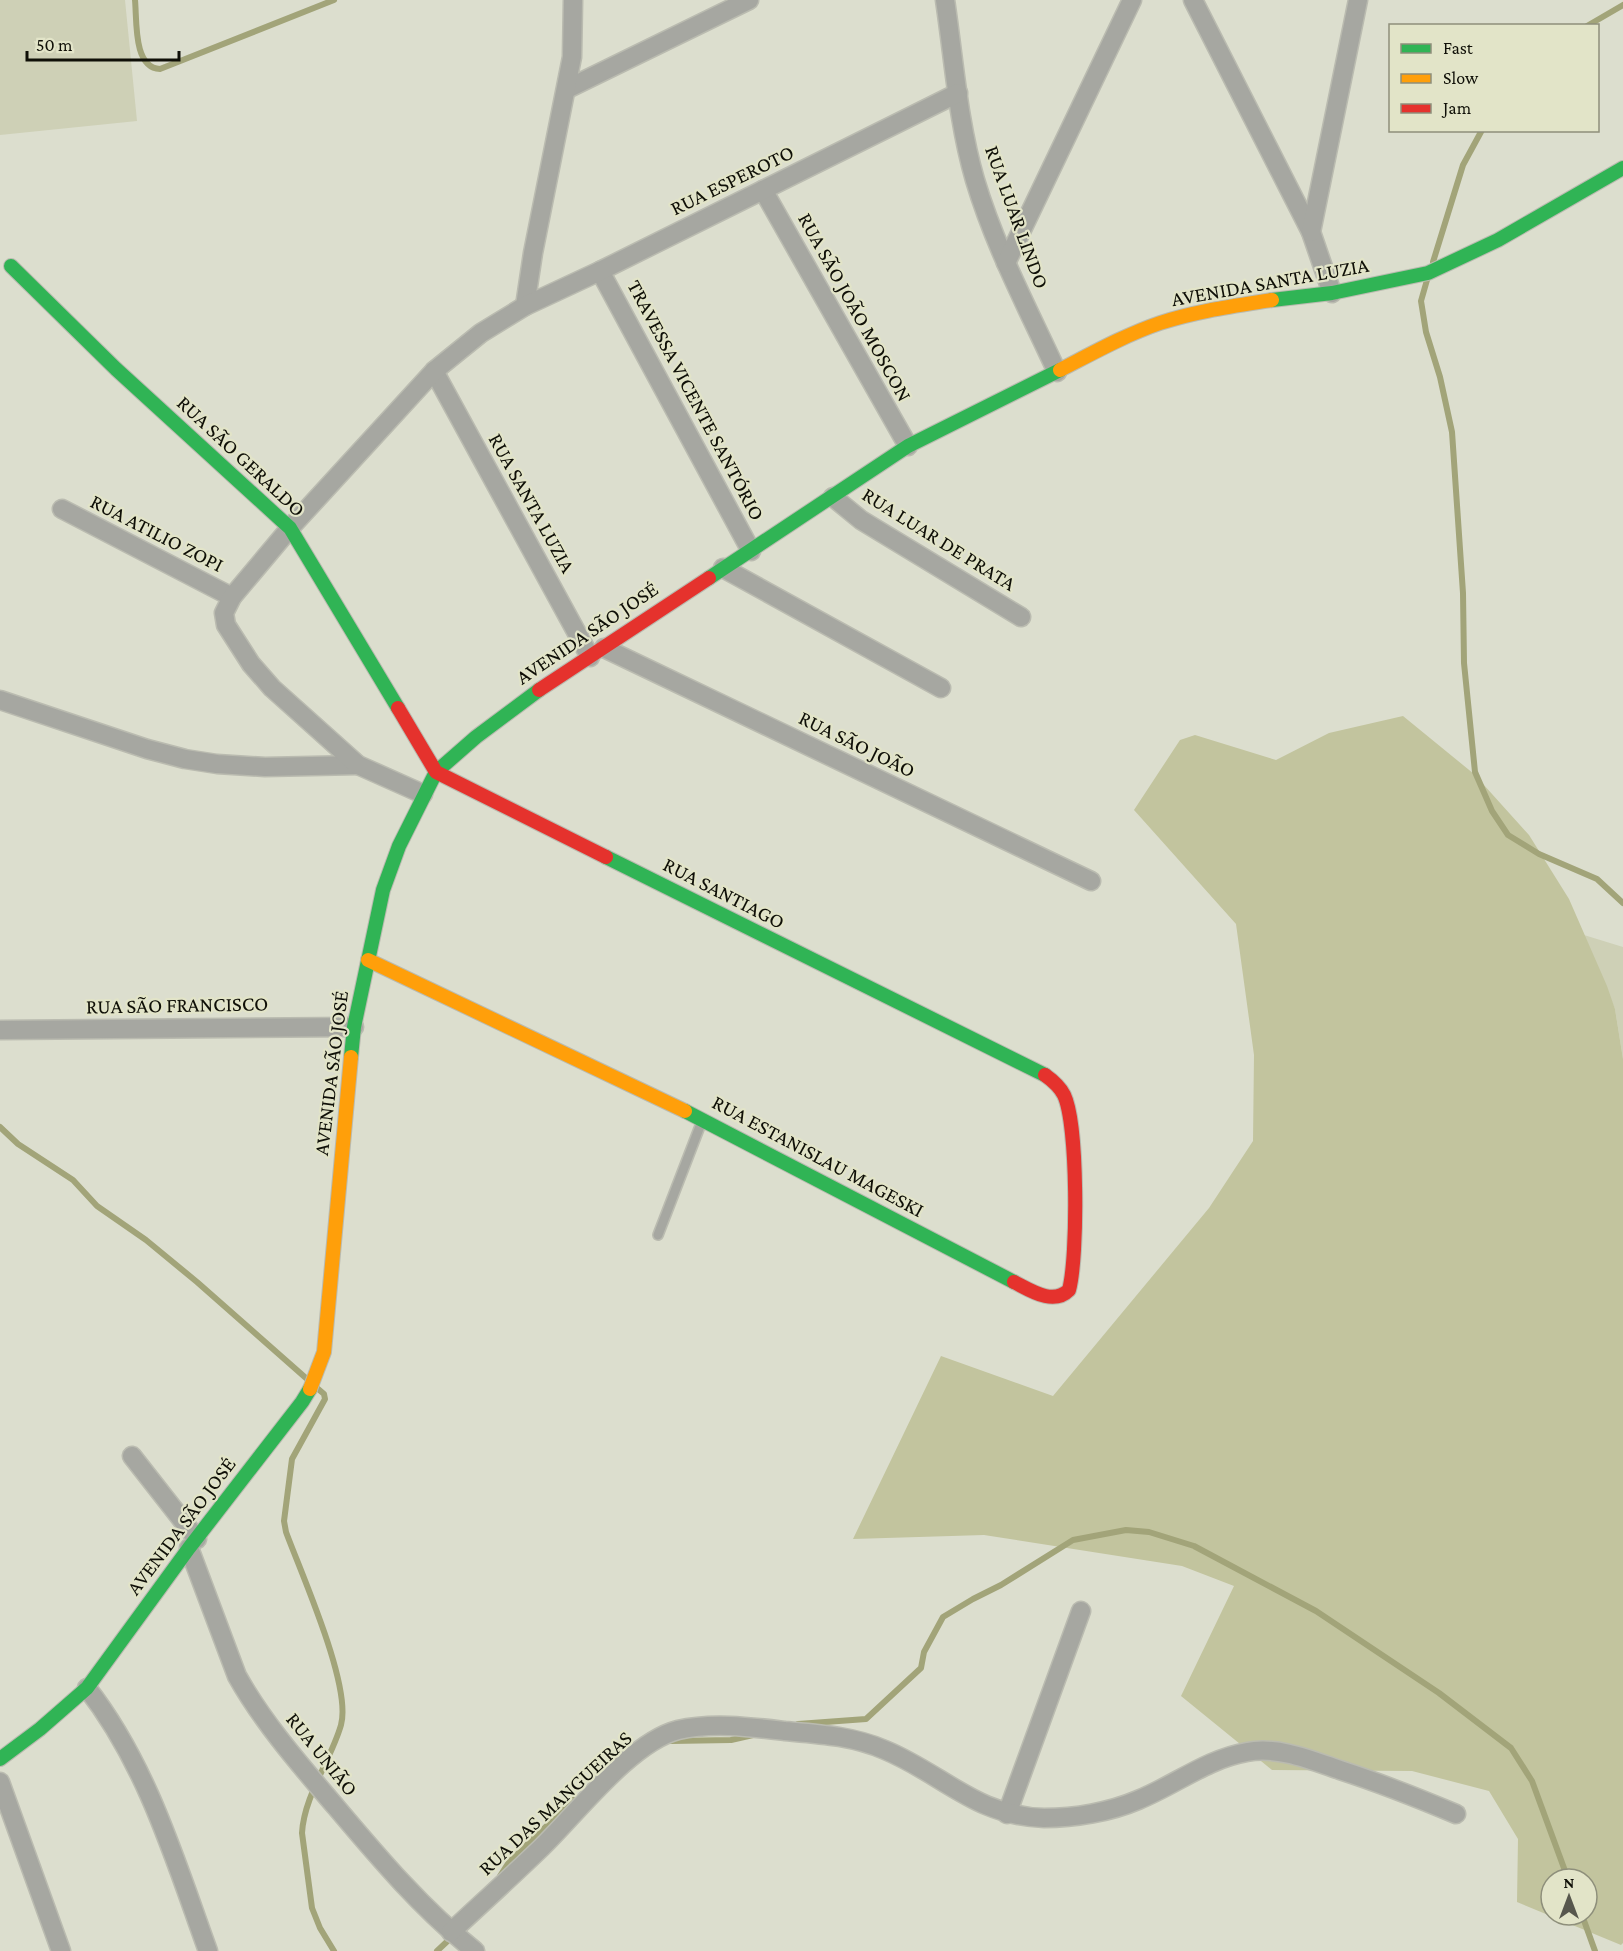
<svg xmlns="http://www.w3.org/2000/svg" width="1623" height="1951" viewBox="0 0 1623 1951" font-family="'Crimson Pro',serif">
  <rect width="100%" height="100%" fill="#dcdece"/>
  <g fill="#ced0b6">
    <path d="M0 0H125L137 121 0 135Z"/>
    <path d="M1584 935 1623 947V1059L1615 1009Z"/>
  </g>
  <path fill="#c2c49e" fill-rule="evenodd" d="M1403 716 1474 774 1529 835 1569 899 1607 986 1615 1009 1623 1059V1943L1621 1945 1517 1902 1518 1839 1489 1791 1412 1771 1272 1770 1181 1696 1234 1586 1182 1566 984 1535 853 1539 941 1356 1053 1396 1209 1208 1253 1141 1254 1055 1236 924 1134 810 1180 740 1195 735 1276 760 1329 733ZM1551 1879H1587V1915H1551Z"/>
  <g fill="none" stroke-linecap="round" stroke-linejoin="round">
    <g stroke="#a2a479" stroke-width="6">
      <path d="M135 0C137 20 133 68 160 69L334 0"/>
      <path d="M1587 26 1623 5"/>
      <path d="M1433 262 1463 165 1482 130"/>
      <path d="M1427 280 1421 301 1426 332 1440 377 1452 432 1463 593 1464 663 1475 772 1492 811 1508 835 1539 854 1597 879 1623 903"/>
      <path d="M0 1127 18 1144 73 1180 97 1206 146 1240 197 1282 307 1379"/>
      <path d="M317 1388 324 1394 325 1399 292 1459 284 1521 286 1532C301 1573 352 1686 341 1725 331 1760 304 1796 302 1833L312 1908 320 1928 334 1951"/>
      <path d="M798 1724 866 1719 921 1668 924 1652 943 1617 973 1599 1001 1585 1073 1540 1126 1530 1149 1532 1194 1546 1316 1611 1439 1693 1511 1748 1532 1781 1568 1879"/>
      <path d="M671 1741 731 1740 753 1735"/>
      <path d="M613 1761 626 1749 634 1747"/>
      <path d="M500 1876 509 1862 576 1798"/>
      <path d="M1582 1915 1595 1951"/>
      <path d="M437 1951 453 1936"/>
    </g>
    <g stroke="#babbb0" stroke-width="12">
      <path id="lane" d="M658 1235 702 1121"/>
    </g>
    <g stroke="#babbb0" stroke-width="21">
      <g id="street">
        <path d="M945 0C954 60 958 122 975 180 995 247 1028 309 1057 372"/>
        <path d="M1193 0 1311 232 1332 293"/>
        <path d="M567 89 749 0"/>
        <path d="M763 190 908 446"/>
        <path d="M1311 232 1358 0"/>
        <path d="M1006 263 1132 0"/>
        <path d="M600 271 751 551"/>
        <path d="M525 306 533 253 572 57 573 0"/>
        <path d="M434 371 590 657"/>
        <path d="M833 497 861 520 1021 617"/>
        <path d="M62 509 232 597"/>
        <path d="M723 568 941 688"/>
        <path d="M604 648 1091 881"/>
        <path d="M0 700 147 749 185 759 217 764 265 767 358 765"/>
        <path d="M423 794 358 765 272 688 251 664 226 625 224 613 232 597 290 528 434 371 481 333 525 306 600 271 958 93"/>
        <path d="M0 1030 354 1027"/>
        <path d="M132 1456 197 1539"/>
        <path d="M189 1548 237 1676C264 1724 301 1766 336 1807 379 1858 423 1910 475 1951"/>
        <path d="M87 1688C147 1765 175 1860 208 1951"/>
        <path d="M0 1782 61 1951"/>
        <path d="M1007 1814 1081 1611"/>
        <path d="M451 1932C481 1904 512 1876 542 1847 577 1813 631 1742 678 1730 712 1722 751 1727 785 1731 819 1734 853 1736 885 1750 943 1774 976 1816 1044 1818 1075 1818 1110 1812 1138 1800 1175 1785 1207 1759 1247 1752 1278 1746 1311 1760 1340 1770 1380 1783 1418 1798 1456 1814"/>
      </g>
    </g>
    <g stroke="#babbb0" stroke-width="16">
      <g id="fast">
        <path d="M11 266 116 369 290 528 398 708"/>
        <path d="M1272 300 1332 293 1428 273 1498 240 1623 168"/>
        <path d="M709 578 908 446 1060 370"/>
        <path d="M606 857 1045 1075"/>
        <path d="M351 1057 354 1027 383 890 399 846 436 772 476 737 539 690"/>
        <path d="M685 1111 1014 1282"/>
        <path d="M0 1759 40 1729 87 1688 189 1548 302 1402 310 1389"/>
      </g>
    </g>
    <g stroke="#babbb0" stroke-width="16">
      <g id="slow">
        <path d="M1060 370C1093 353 1125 335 1160 323 1196 311 1234 306 1272 300"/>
        <path d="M368 960 685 1111"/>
        <path d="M310 1389 324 1352 351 1057"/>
      </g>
    </g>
    <g stroke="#babbb0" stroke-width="16">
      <g id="jam">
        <path d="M539 690 709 578"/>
        <path d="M398 708 436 772 606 857"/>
        <path d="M1014 1282C1030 1290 1053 1306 1069 1290 1078 1257 1078 1124 1064 1095 1060 1087 1052 1080 1045 1075"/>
      </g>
    </g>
    <use href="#lane" stroke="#a6a7a1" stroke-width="9"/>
    <use href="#street" stroke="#a6a7a1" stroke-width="18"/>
    <use href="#fast" stroke="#30b455" stroke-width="14"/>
    <use href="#slow" stroke="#ff9f0a" stroke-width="14"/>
    <use href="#jam" stroke="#e5322d" stroke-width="14"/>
  </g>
  <g text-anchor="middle" stroke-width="4.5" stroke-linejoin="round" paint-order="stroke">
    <g font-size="21" fill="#0f0f07" stroke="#e2e4c8">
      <text transform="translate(732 180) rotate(-26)" y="7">RUA ESPEROTO</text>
      <text transform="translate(1017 217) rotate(70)" y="7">RUA LUAR LINDO</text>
      <text transform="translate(1270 282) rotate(-10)" y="7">AVENIDA SANTA LUZIA</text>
      <text transform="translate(855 307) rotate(61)" y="7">RUA SÃO JOÃO MOSCON</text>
      <text transform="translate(696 400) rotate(62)" y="7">TRAVESSA VICENTE SANTÓRIO</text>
      <text transform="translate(241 456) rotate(43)" y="7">RUA SÃO GERALDO</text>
      <text transform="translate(532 503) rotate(61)" y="7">RUA SANTA LUZIA</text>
      <text transform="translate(157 533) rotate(27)" y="7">RUA ATILIO ZOPI</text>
      <text transform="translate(939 539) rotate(32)" y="7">RUA LUAR DE PRATA</text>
      <text transform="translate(587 633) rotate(-34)" y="7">AVENIDA SÃO JOSÉ</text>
      <text transform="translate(857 744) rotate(26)" y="7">RUA SÃO JOÃO</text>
      <text transform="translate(724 893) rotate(27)" y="7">RUA SANTIAGO</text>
      <text transform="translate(177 1005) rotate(-1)" y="7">RUA SÃO FRANCISCO</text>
      <text transform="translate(331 1073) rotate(-83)" y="7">AVENIDA SÃO JOSÉ</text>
      <text transform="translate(818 1156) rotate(28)" y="7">RUA ESTANISLAU MAGESKI</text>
      <text transform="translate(181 1526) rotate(-53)" y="7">AVENIDA SÃO JOSÉ</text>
      <text transform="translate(322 1754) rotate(51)" y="7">RUA UNIÃO</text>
      <text transform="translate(555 1803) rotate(-43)" y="7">RUA DAS MANGUEIRAS</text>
    </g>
  </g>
  <rect x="1389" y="24" width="210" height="108" fill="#e2e4c8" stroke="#8e8f7b" stroke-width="1.5"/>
  <rect x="1401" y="44" width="30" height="9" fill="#30b455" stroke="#8e8f7b" stroke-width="1.5"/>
  <text x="1443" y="54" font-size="18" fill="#0f0f07">Fast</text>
  <rect x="1401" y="74" width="30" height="9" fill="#ff9f0a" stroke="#8e8f7b" stroke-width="1.5"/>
  <text x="1443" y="84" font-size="18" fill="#0f0f07">Slow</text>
  <rect x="1401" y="104" width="30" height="9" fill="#e5322d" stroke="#8e8f7b" stroke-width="1.5"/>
  <text x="1443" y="114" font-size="18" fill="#0f0f07">Jam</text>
  <g transform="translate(1569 1897)"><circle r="28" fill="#e2e4c8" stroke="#8e8f7b" stroke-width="1.5"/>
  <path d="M0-4.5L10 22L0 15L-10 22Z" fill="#57574d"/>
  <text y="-9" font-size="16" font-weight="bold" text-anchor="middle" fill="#0f0f07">N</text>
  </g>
  <path d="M27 51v9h152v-9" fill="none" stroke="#0f0f07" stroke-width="3"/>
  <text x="36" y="51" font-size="18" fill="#0f0f07" stroke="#e2e4c8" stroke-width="4.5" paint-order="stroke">50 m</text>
</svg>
